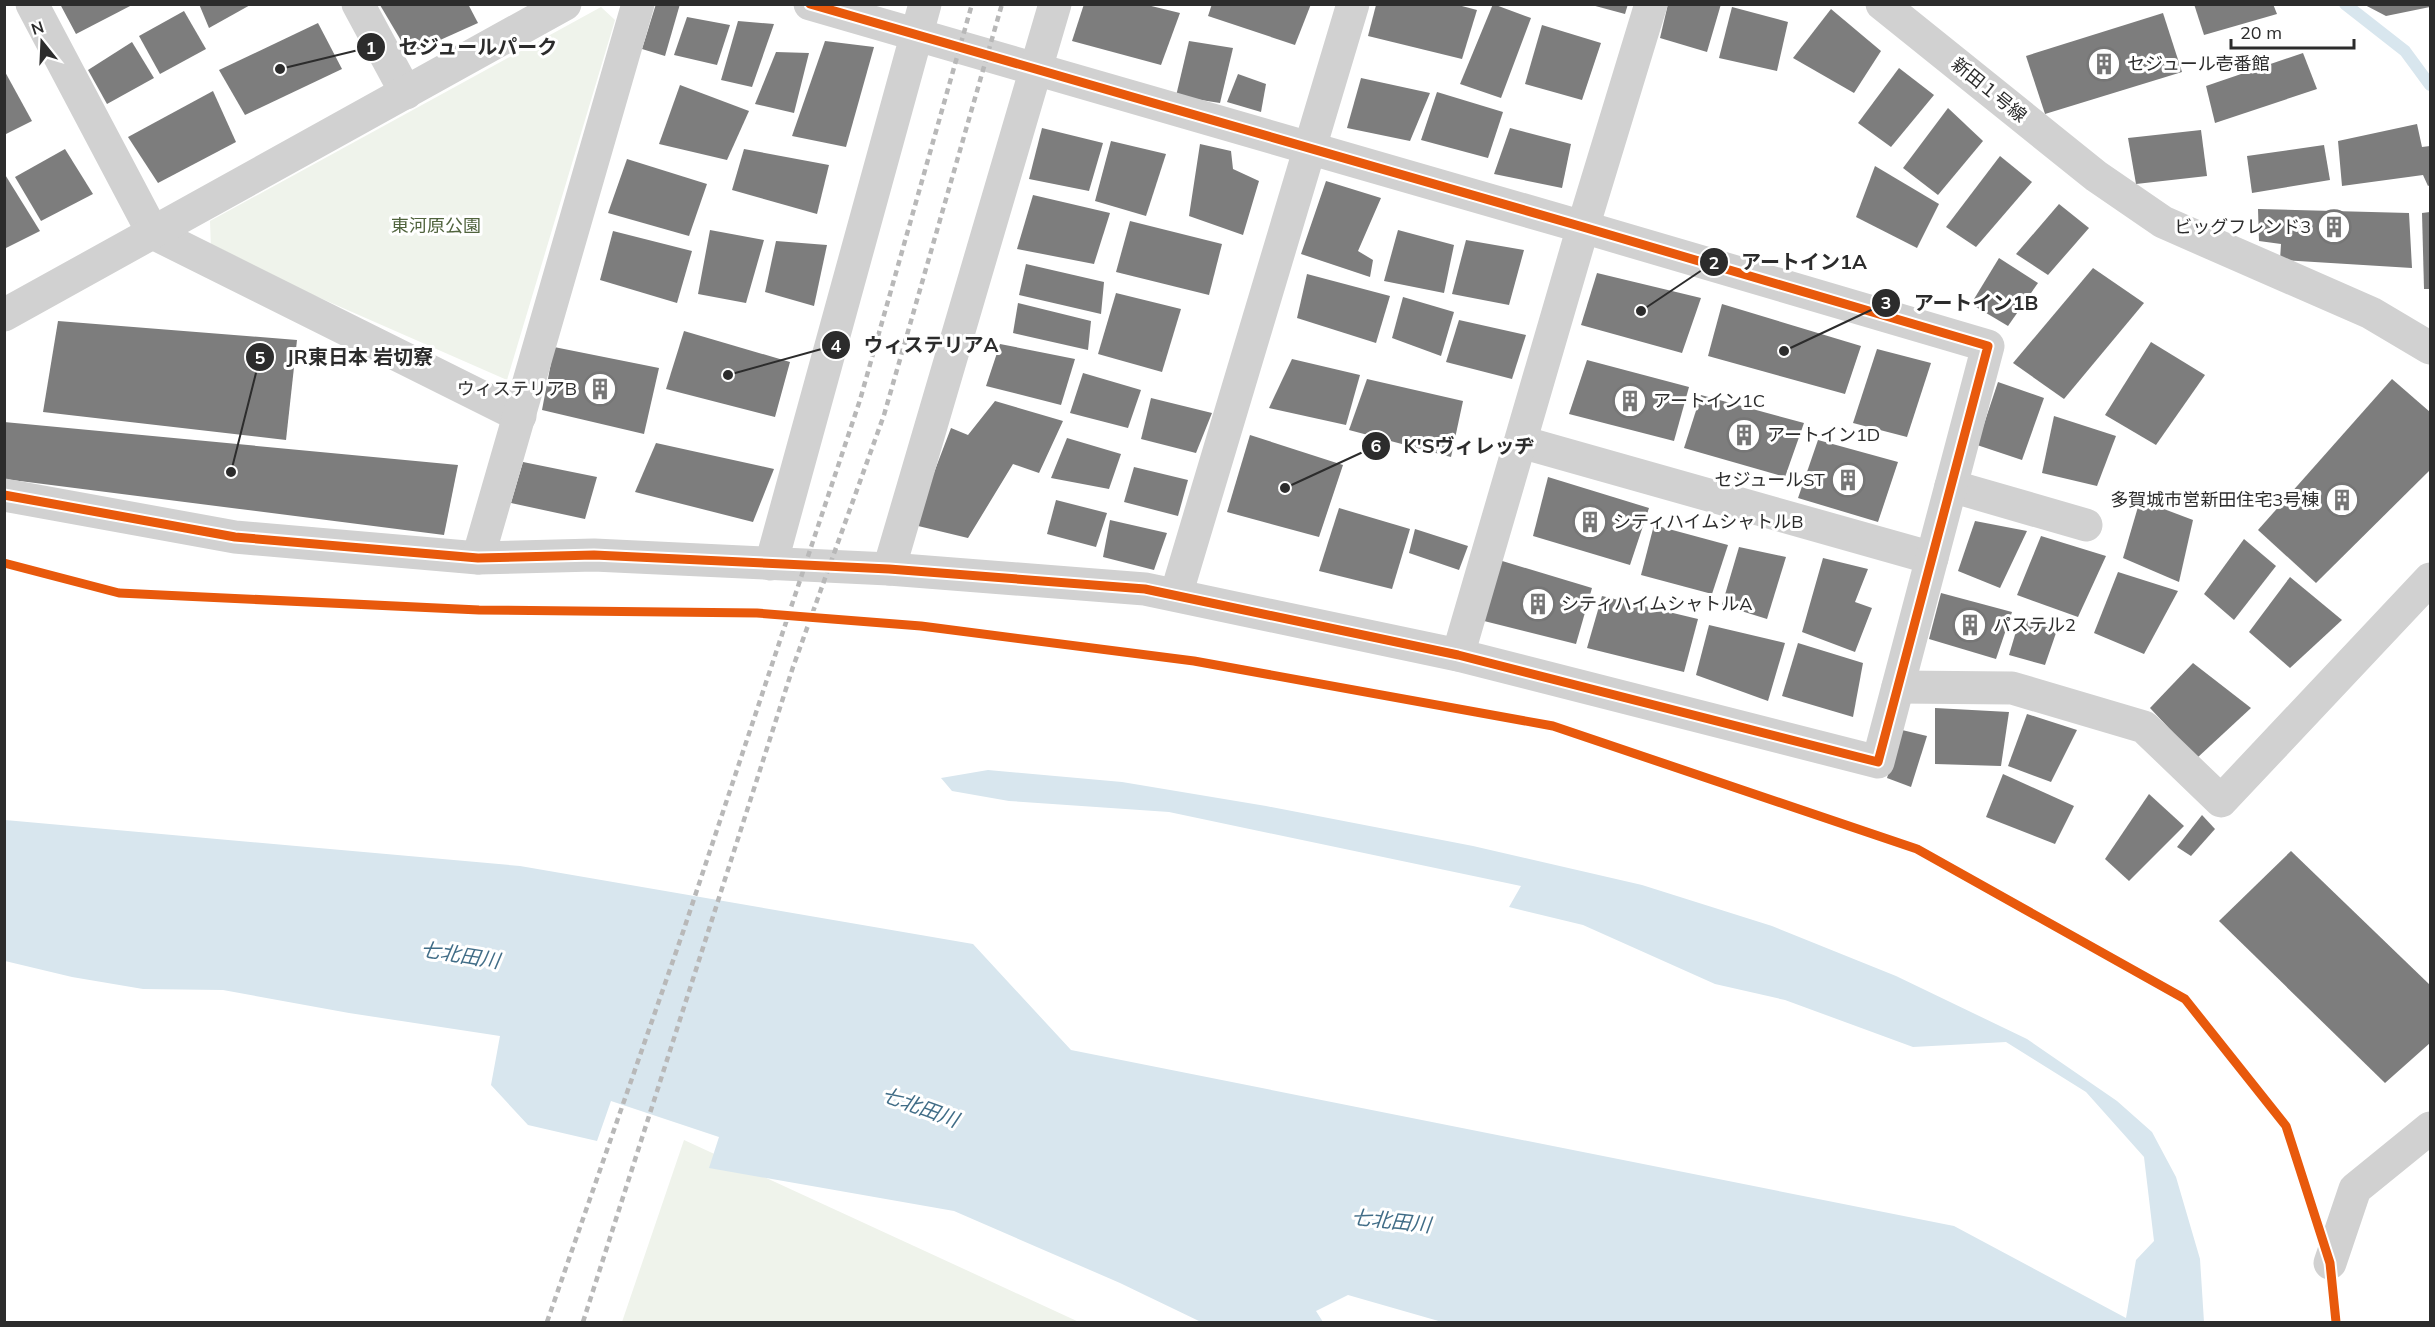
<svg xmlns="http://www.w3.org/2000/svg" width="2435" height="1327" viewBox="0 0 2435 1327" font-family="Mulish,'Noto Sans JP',sans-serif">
  <rect width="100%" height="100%" fill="#fff"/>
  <g fill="#eff3eb">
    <path d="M601 7 615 20 507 380 211 250 210 221Z"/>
    <path d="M684 1140 1079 1322H622Z"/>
  </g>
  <path fill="#d8e6ee" d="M988 770 1122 782 1266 806 1473 846 1642 885 1772 926 1896 976 2027 1039 2117 1101 2152 1132 2176 1177 2200 1259 2204 1322H1442L1348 1295 1316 1311 1323 1322H1201L1120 1283 954 1211 709 1168 719 1137 611 1101 597 1141 528 1125 491 1085 500 1036 349 1013 223 990 143 989 72 977 5 961V820L520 866 973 944 1071 1050 1954 1226 2126 1318 2136 1260 2154 1241 2144 1157 2086 1092 2006 1042 1913 1047 1785 1000 1715 984 1583 925 1509 907 1521 886 1169 812 1009 801 952 791 941 778Z"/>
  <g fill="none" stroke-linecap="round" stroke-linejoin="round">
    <path stroke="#d8e6ee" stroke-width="12" d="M2345 4 2405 51 2430 85"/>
  </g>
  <g fill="#7d7d7d">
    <path d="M60 4H134L76 34Z"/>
    <path d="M199 4H252L209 28Z"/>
    <path d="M468 4 478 23 409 54 380 5Z"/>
    <path d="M656 4H680L665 56 642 49Z"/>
    <path d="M1084 4H1143L1180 13 1161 65 1072 41Z"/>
    <path d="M1212 4H1311L1295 45 1208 16Z"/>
    <path d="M1493 4 1531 18 1501 98 1460 84Z"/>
    <path d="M1588 4H1628L1625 14Z"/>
    <path d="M1668 4H1721L1707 52 1660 38Z"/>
    <path d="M2194 4H2273L2277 14 2204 35Z"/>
    <path d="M2363 4H2430V7L2386 16Z"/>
    <path d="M1376 5H1458L1477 10 1462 59 1368 36Z"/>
    <path d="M1732 7 1788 22 1777 71 1719 58Z"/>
    <path d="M1831 9 1881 51 1854 93 1793 58Z"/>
    <path d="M184 11 206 49 160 74 139 36Z"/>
    <path d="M2163 13 2182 72 2045 114 2026 56Z"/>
    <path d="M687 17 730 25 717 65 674 55Z"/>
    <path d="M738 21 774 24 752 87 721 80Z"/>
    <path d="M318 23 342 69 245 115 219 70Z"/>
    <path d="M1542 25 1601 43 1582 100 1525 84Z"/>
    <path d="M825 41 874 47 846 147 792 136Z"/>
    <path d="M1189 41 1233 48 1220 103 1176 96Z"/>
    <path d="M132 42 154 78 107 104 88 70Z"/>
    <path d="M776 52 809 53 794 113 755 104Z"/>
    <path d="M2303 53 2317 89 2215 123 2206 86Z"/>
    <path d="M1899 68 1934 95 1891 147 1858 123Z"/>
    <path d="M4 70 32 121 4 135Z"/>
    <path d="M1238 74 1266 84 1261 112 1227 102Z"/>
    <path d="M1361 78 1430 93 1410 141 1347 128Z"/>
    <path d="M680 85 749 111 727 160 659 144Z"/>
    <path d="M213 91 236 142 158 183 128 137Z"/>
    <path d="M1437 92 1503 112 1488 158 1421 140Z"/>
    <path d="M1948 108 1983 141 1938 195 1903 168Z"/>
    <path d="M2417 124 2422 147 2430 146V185L2428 186 2423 175 2342 186 2338 141Z"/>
    <path d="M1042 128 1103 143 1089 191 1029 179Z"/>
    <path d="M1510 128 1571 144 1562 188 1494 174Z"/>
    <path d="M2201 130 2207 176 2136 184 2128 138Z"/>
    <path d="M1111 141 1166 154 1146 216 1095 201Z"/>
    <path d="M1200 144 1231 151 1233 169 1259 181 1243 235 1189 216Z"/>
    <path d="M2324 145 2330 180 2252 193 2247 156Z"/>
    <path d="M65 149 93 194 41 221 15 177Z"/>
    <path d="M744 149 829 165 817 214 732 190Z"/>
    <path d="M2000 156 2032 182 1976 247 1946 227Z"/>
    <path d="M627 159 707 184 689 236 608 213Z"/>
    <path d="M1875 166 1939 204 1917 248 1856 217Z"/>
    <path d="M4 173 40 231 4 249Z"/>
    <path d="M1326 181 1381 198 1358 251 1373 260 1370 277 1301 254Z"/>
    <path d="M1033 195 1110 213 1094 264 1017 249Z"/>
    <path d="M2059 204 2089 228 2048 275 2016 254Z"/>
    <path d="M2258 209 2409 213 2412 268 2280 260 2281 244 2259 241Z"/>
    <path d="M2430 212V289H2424L2422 213Z"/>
    <path d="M1130 221 1222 244 1209 295 1116 272Z"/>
    <path d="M710 230 764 240 746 303 698 294Z"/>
    <path d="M1398 230 1454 245 1444 293 1384 281Z"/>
    <path d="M613 231 692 251 677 303 600 280Z"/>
    <path d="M1466 240 1524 250 1509 305 1452 294Z"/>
    <path d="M776 241 827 245 814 306 765 292Z"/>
    <path d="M1999 258 2038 283 2008 326 1971 304Z"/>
    <path d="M1026 264 1104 282 1101 314 1019 295Z"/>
    <path d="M2093 268 2144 303 2064 399 2013 363Z"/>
    <path d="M1597 273 1701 298 1682 353 1581 325Z"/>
    <path d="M1307 274 1390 296 1376 343 1297 318Z"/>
    <path d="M1116 293 1181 309 1162 372 1098 354Z"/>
    <path d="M1403 297 1454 312 1441 356 1392 338Z"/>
    <path d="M1018 303 1091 321 1088 350 1013 333Z"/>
    <path d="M1722 304 1861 346 1845 394 1708 356Z"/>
    <path d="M1459 320 1526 335 1512 379 1446 362Z"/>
    <path d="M58 321 297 340 286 440 43 412Z"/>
    <path d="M684 331 790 362 775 417 666 389Z"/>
    <path d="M2151 342 2205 375 2156 445 2105 415Z"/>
    <path d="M1000 344 1075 359 1061 405 986 386Z"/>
    <path d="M554 347 659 368 644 434 542 410Z"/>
    <path d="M1877 349 1931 363 1907 437 1853 423Z"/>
    <path d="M1292 359 1360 375 1346 425 1269 408Z"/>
    <path d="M1587 360 1689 387 1674 441 1569 414Z"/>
    <path d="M1083 373 1141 390 1128 428 1070 413Z"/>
    <path d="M1367 379 1463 401 1451 457 1349 430Z"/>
    <path d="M2392 379 2430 412V470L2316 583 2258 530Z"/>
    <path d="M1998 382 2044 398 2022 460 1977 445Z"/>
    <path d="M1701 395 1804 423 1785 477 1684 448Z"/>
    <path d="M1151 398 1212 413 1196 453 1141 439Z"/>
    <path d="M995 401 1063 421 1039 473 1013 464 968 538 914 525 951 428 968 435Z"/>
    <path d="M2054 416 2116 436 2097 486 2042 473Z"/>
    <path d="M4 422 458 465 444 535 4 479Z"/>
    <path d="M1250 435 1343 465 1319 537 1227 512Z"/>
    <path d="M1067 438 1121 454 1109 489 1051 478Z"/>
    <path d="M1818 440 1898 462 1878 522 1798 498Z"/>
    <path d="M656 443 774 469 753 522 635 492Z"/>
    <path d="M523 462 597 477 585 519 511 503Z"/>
    <path d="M1134 467 1188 480 1178 516 1124 502Z"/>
    <path d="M1548 477 1649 508 1630 565 1533 536Z"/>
    <path d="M1056 500 1107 513 1096 547 1047 534Z"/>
    <path d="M2140 500 2193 520 2179 582 2123 558Z"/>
    <path d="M1339 508 1410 529 1392 589 1319 571Z"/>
    <path d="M1110 520 1167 533 1154 570 1103 557Z"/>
    <path d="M1975 521 2027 531 2000 588 1958 571Z"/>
    <path d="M1654 525 1728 545 1712 594 1641 575Z"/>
    <path d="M1415 529 1468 546 1459 570 1409 553Z"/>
    <path d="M2041 536 2106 556 2078 617 2017 595Z"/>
    <path d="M2244 539 2276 566 2234 620 2204 594Z"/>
    <path d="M1739 547 1786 557 1767 619 1722 605Z"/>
    <path d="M1823 558 1868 569 1855 602 1872 608 1855 652 1802 632Z"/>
    <path d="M1499 560 1592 588 1576 644 1484 621Z"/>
    <path d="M2118 572 2178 591 2144 654 2094 633Z"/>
    <path d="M2290 577 2342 620 2290 668 2249 632Z"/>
    <path d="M1941 593 2012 612 1996 659 1929 639Z"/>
    <path d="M1602 596 1698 619 1684 672 1587 648Z"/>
    <path d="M2020 618 2057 630 2045 665 2009 655Z"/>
    <path d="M1709 625 1785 643 1768 701 1696 675Z"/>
    <path d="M1798 643 1863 663 1853 717 1782 696Z"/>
    <path d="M2193 663 2251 708 2197 758 2150 708Z"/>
    <path d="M1935 708 2009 712 2001 766 1935 764Z"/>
    <path d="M2027 714 2077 730 2051 782 2008 766Z"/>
    <path d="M1902 730 1927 736 1911 787 1887 778Z"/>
    <path d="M2003 774 2074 806 2055 844 1986 817Z"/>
    <path d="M2149 794 2184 826 2129 881 2105 859Z"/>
    <path d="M2202 815 2215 829 2191 856 2177 847Z"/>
    <path d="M2291 851 2430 985V1043L2385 1083 2219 921Z"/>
  </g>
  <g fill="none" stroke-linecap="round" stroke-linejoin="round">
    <g stroke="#d1d1d1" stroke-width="33">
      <path d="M32 4 153 233 520 416"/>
      <path d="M358 4 406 93"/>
      <path d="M4 315 565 4"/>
      <path d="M1521 442 1932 558"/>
      <path d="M1951 486 2086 525"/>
      <path d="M4 495 235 537 478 558 594 555 889 569 1145 589 1458 655 1878 762 1988 346 1583 227 810 4"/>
      <path d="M478 558 638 4"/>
      <path d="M771 564 925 4"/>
      <path d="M889 569 1055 4"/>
      <path d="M1176 595 1353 4"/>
      <path d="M1458 655 1583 227 1651 4"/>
      <path d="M1898 687 2012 688 2144 727 2221 801 2430 579"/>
      <path d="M2330 1263 2355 1189 2430 1128"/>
    </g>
    <path stroke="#d1d1d1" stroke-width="33" d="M1882 4 2096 176 2163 222 2371 313 2430 348"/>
    <g stroke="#b8b8b8" stroke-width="4.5" stroke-dasharray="6 4.5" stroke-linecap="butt">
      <path d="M547 1322 683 932 860 400 972 4"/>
      <path d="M583 1322 793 667 884 415 1002 4"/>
    </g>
    <g stroke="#fff" stroke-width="13">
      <g id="cycleway">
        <path d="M4 495 235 537 478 558 594 555 889 569 1145 589 1458 655 1878 762 1988 346 1583 227 810 4"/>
        <path d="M4 563 119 593 479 610 757 613 921 626 1194 661 1553 726 1917 849 2185 999 2286 1126 2330 1263 2336 1322"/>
      </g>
    </g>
    <use href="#cycleway" stroke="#e8590c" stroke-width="9"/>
  </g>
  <defs>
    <g id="building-ring" transform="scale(1.725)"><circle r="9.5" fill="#fff" stroke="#767676" stroke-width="1.5"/><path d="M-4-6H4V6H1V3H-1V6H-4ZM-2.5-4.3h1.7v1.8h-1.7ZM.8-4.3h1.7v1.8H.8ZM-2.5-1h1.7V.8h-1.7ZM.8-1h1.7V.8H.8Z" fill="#767676"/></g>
  </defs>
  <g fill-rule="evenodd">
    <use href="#building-ring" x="2104" y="64"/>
    <use href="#building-ring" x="2334" y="227"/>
    <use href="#building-ring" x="600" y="389"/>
    <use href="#building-ring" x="1630" y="401"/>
    <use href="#building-ring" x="1744" y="435"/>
    <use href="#building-ring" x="1848" y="480"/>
    <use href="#building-ring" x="2342" y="500"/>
    <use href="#building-ring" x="1590" y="522"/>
    <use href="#building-ring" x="1538" y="604"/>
    <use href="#building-ring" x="1970" y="625"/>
  </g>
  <g text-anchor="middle" stroke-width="6" stroke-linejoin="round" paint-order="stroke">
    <g font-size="18" fill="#2c2c2c" stroke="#fff" text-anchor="start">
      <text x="2127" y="70">セジュール壱番館</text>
      <text x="2311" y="233" text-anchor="end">ビッグフレンド3</text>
      <text x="577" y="395" text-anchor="end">ウィステリアB</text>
      <text x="1653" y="407">アートイン1C</text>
      <text x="1767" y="441">アートイン1D</text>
      <text x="1825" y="486" text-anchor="end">セジュールST</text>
      <text x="2319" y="506" text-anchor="end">多賀城市営新田住宅3号棟</text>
      <text x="1613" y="528">シティハイムシャトルB</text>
      <text x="1561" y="610">シティハイムシャトルA</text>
      <text x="1993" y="631">パステル2</text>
    </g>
    <g font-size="18" fill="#2c2c2c" stroke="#fff">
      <text transform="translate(1989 90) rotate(39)" y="6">新田１号線</text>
    </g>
    <g font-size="18" fill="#50633d" stroke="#fff">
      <text x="436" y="232">東河原公園</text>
    </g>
    <g font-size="20" font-style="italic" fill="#416d87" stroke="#fff">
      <text transform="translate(460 955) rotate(9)" y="7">七北田川</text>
      <text transform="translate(920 1107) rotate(20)" y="7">七北田川</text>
      <text transform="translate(1391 1221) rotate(6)" y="7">七北田川</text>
    </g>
  </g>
  <path fill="none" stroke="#2c2c2c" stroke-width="2" d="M280 69L371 47M1641 311L1714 262M1784 351L1886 303M728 375L836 345M231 472L260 357M1285 488L1376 446"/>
  <g fill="#2c2c2c" stroke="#fff" stroke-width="2">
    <circle cx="280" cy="69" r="6"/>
    <circle cx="1641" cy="311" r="6"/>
    <circle cx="1784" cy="351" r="6"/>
    <circle cx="728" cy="375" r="6"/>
    <circle cx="231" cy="472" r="6"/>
    <circle cx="1285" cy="488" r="6"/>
    <circle cx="371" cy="47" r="15"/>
    <circle cx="1714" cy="262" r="15"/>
    <circle cx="1886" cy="303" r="15"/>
    <circle cx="836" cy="345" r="15"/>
    <circle cx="260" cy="357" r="15"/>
    <circle cx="1376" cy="446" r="15"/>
  </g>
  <g font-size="18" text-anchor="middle" font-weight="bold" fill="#fff">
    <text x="371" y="54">1</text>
    <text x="1714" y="269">2</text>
    <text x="1886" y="309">3</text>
    <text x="836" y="352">4</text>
    <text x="260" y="364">5</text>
    <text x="1376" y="452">6</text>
  </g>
  <g font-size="20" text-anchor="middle" font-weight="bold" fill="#2c2c2c" stroke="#fff" stroke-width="6" stroke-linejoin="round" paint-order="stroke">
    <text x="478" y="54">セジュールパーク</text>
    <text x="1804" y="269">アートイン1A</text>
    <text x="1976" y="310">アートイン1B</text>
    <text x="931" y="352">ウィステリアA</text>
    <text x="360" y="364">JR東日本 岩切寮</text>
    <text x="1469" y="453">K'Sヴィレッヂ</text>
  </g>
  <rect width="2435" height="1327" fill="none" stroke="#2c2c2c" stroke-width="12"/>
  <g transform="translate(42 42) rotate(342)" stroke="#ffffff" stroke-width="4.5" paint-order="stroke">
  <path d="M0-4.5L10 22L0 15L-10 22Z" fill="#2c2c2c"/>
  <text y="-9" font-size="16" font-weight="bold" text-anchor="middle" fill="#2c2c2c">N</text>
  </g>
  <path d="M2231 39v9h123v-9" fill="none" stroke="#2c2c2c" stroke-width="3"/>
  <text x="2240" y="39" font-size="18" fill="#2c2c2c" stroke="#ffffff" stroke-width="4.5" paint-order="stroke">20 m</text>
</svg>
